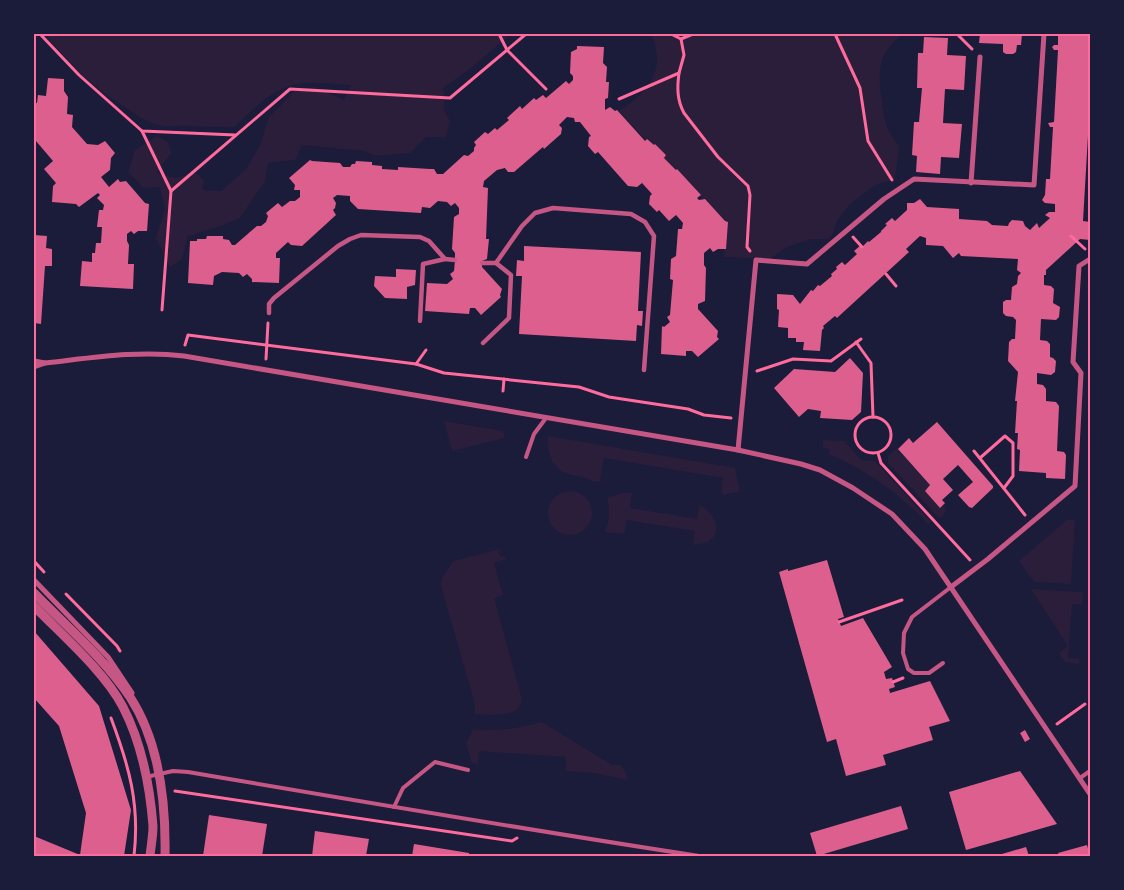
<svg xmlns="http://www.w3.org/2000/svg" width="1124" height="890" viewBox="0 0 1124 890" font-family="'Sofia Sans Condensed',sans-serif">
  <rect width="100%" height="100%" fill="#1b1b3a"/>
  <g fill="#2a1e3b">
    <path d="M44 34H511L472 67 442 89 444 91V110L450 121 446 137H426L410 153 376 156 364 151 302 145 295 160 268 163 265 181 240 218 218 227 188 236 182 259 170 267 156 238 165 209 160 187 144 188 128 172 135 150 157 136 168 142 171 153 156 173 175 178 197 173 204 181 202 190 221 191 246 169 260 145 269 117 296 90 315 87 344 100 351 85C333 84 314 81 297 84 272 88 252 111 234 127L164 126 154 124 141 118 104 93 82 75Z"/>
    <path d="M651 34H904C876 52 878 74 882 103 884 120 887 132 899 146L895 179 875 185 850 204 838 219 832 235 828 239H811L801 242 785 248 770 259 724 257C729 203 650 150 619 111 649 93 667 69 651 34Z"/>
    <path d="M444 421 503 431 505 438 452 451Z"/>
    <path d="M548 436 735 468 740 491 724 495 721 491 723 478 604 458 600 481 594 482C582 475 573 477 563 472 551 465 546 449 548 436Z"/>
    <path d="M823 440 844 441 861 460 875 461 931 522 928 524C901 494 866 470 829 454L830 450 823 447Z"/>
    <path d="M900 446 898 449 900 452 930 485 925 491 940 507 943 505 946 509 943 517 939 518 888 463V456Z"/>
    <circle cx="570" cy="513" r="22"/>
    <path d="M622 493H632L630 508 697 519 699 505C712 510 725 530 709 541 705 544 699 544 693 545L695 531 627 520 624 534 605 532C610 520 610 510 607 498Z"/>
    <path d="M1067 520H1075L1071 584 1034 582 1019 561Z"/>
    <path d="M500 549 501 550 498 552 501 557 504 556 506 559 494 563 503 595 494 598 522 699C521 701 521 704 519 707 513 717 485 715 475 714L474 701 441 586 442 578 453 561Z"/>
    <path d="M1031 589 1083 592 1082 604H1072L1068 658 1080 659 1078 664 1065 662 1059 653 1068 646Z"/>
    <path d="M542 722 612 765H621L626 773 627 780 594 773 566 771V757L479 751 478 764 472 763 466 744 473 729C498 732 518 728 542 722Z"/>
  </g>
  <g fill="#dd5f8e">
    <path d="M980 34H1022L1021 45H1017L1016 52 1013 54H1006L1003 52V44L979 43Z"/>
    <path d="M1058 34H1090V101L1083 221 1090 222V240L1080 239 1046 270V275H1044V285L1051 286 1054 289 1053 303 1060 307 1059 317 1056 320 1041 319 1040 340 1047 341 1050 344V357L1053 358 1056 361 1055 372 1051 375 1037 373V384L1043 385 1046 389V401L1056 402 1059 406 1057 451 1064 452 1066 455 1065 479 1046 478V473L1019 471 1020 450 1017 449 1018 433H1015L1017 401H1015L1018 372 1008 361 1009 342 1012 339H1015L1016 320 1013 317 1006 316 1003 313V302L1006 300H1011L1012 287 1017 284 1018 276 1021 273 1017 270 1018 259 961 256 959 253 953 258 943 246 926 245V238L920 236 906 249 909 252 838 317 837 318 835 316 823 326 824 328 822 330 820 351 803 350 804 342H796V338H788V328L778 327 779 310 777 309V294L793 295 800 304 811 290 813 291 818 285 820 286 832 276 831 274 837 269 836 267 842 262 845 265 857 254 854 251 861 245 862 247 868 241 869 242 881 232V231L887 225 885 224 892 218 895 221 907 210V203H914L920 199 927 207 959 209V219L987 221 992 225 1008 226 1009 223 1012 220 1023 221 1025 226 1030 230 1037 223 1039 228 1050 218 1045 215 1049 212H1055V204L1045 203 1042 200 1045 195 1046 179H1050L1053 127H1050L1048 123 1054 122 1058 50H1054L1052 47 1054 45H1058Z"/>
    <path d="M924 37 948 38 947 55 966 56 964 90 945 89 943 123 962 124 959 158 941 157 940 174 916 172 917 156 912 155 914 122H919L922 88H917L918 53H923Z"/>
    <path d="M577 46 604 47 603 63 607 67 606 82H609L608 98 605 99V110L610 107 615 111 617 110 645 141 647 139 654 145 655 144 666 155 664 158 676 170 677 169 701 195 697 198 699 200 705 199 725 221 728 222 726 249H718L713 252 710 248 704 253V265L706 268 705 301 698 304V309L718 331 717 337 719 339 698 357 692 351H686V356L661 354 662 326 664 327 670 322 667 317 670 315 673 280 670 279 671 259 676 256 678 229H682L683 223 676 215 669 221 659 210 657 212 649 204 650 196 652 194 642 183 637 187 628 186 598 152 595 154 588 146 589 137 591 136 580 122H575L574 118 567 117 559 125 562 128 561 134 544 149 543 147 514 172H508L505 168 497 170 484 181 483 187 488 188 486 239H489L487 259 482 261V267L502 289 500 295 501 297 481 315 475 308H470L469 314 425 311 427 283 447 284 453 279 450 274 454 271 455 260V253L452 249 454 217 459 214V208L455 203 451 206 447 202 438 201 430 208 422 207 421 213 358 209 350 201V196L337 195 333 198 336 203 335 208 333 210 336 215 302 246 291 245 288 242 276 253V258H280L279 283 252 282V279L247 274 243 277 239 273 222 272 214 276 213 285 188 283 190 241H197V239H206L207 236H223V239L229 240 232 245H235L257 226H261L266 222 268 216 266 213 278 203 282 207 290 201H295L300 197V190H294L295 185 289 178 310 160 312 161 340 163 343 167H350L352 164H355L356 161 372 162V165L382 166V169L398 170V167L430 169H434L437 174H443L464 155 468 156 474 151V148L476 145 474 142 485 132 488 134 495 128 497 130 509 120 507 118 520 106 522 109 534 98 536 100 543 95 546 98 566 81 569 84 573 80V76L570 73 571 52 577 49Z"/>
    <path d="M48 78 64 79V91L68 97 67 114 73 115 72 127 87 144 98 145 105 141 115 153 111 158 110 170 101 177 109 187 118 179 120 182 126 181 145 203 149 204 147 231H138L134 234 131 231 127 234V241L129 245 128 264H134L133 289 80 286 82 261 92 262V253H95L96 243H101L102 227H97L99 210H103L104 205 97 198 100 195 98 193 79 207 76 204 52 202 53 186 56 183 44 169 53 161 36 141 34 142V103H37L38 95 46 96Z"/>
    <path d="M34 235 47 236 46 248 52 249V266H45L41 324 34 323Z"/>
    <path d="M524 246 641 252 638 311H643L642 326 637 325 636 341 519 334 522 276H516L517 260 524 261Z"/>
    <path d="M396 269 416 270 415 285 407 287V299L385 298 374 286 375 276 396 277Z"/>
    <path d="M850 358 863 373 861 412 852 420 820 418 821 411 808 409 799 417 774 388 794 369 835 372Z"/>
    <path d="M937 422 993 486V488L972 508 969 507 958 495 973 482 958 465 943 479 953 490 942 500 945 503 940 508 925 491 930 485 898 449 909 438 913 443Z"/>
    <path d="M827 560 844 617 838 619 841 626 863 618 892 667 884 672 886 679 892 678 895 687 889 689 890 693 930 681 950 721 929 727 933 740 883 755 886 765 846 776 836 739 827 742 779 572 788 569V571Z"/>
    <path d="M34 631 99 706 131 810 124 856H34V836L80 855 86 813 59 726 34 698Z"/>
    <path d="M1025 730 1030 739 1025 742 1020 733Z"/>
    <path d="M1020 771 1057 824 966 850 949 792Z"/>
    <path d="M901 806 908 829 817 856 810 833Z"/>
    <path d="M209 815 267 824 262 856H203Z"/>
    <path d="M315 831 369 839 366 856H312Z"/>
    <path d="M414 844 469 853V856H412Z"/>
    <path d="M1087 845 1090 856H1059L1058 853Z"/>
    <path d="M1026 847 1029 856H995Z"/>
  </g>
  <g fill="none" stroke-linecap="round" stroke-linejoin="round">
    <g stroke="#ff6b9d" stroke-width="3">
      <path d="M40 34 79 75 142 131 235 135"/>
      <path d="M499 34 507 50 546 89"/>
      <path d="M671 34 681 39 693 34"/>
      <path d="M835 34 860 88 868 141 892 180"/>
      <path d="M957 34 972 49"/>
      <path d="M679 73C677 88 677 100 684 113L718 157 748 186 750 195 747 247 750 251"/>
      <path d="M619 99 679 73 684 55 681 39"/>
      <path d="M142 131 171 191"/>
      <path d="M1071 236 1085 249"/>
      <path d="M853 237 862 247"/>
      <path d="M886 274 896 286"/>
      <path d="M162 310 171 191 290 89 450 98 526 34"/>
      <path d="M856 342 871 363 873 417"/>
      <path d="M185 345 188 335 416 364 444 373 579 387 609 397 688 409 704 415 731 418"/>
      <path d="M266 359 268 323"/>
      <path d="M416 364 426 350"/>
      <path d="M757 371 793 359 831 361 861 339"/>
      <path d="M503 391 504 379"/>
      <circle cx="873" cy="435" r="18"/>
      <path d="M974 451 1025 515"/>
      <path d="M878 453 881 463 970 560"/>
      <path d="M980 458 1005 436 1013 443V476L1004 488"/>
      <path d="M34 561 44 572"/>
      <path d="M66 594 117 646 120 651"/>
      <path d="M839 622 902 600"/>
      <path d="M893 682 903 678"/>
      <path d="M111 718C129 766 140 804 134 856"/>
      <path d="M1057 724 1085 704"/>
      <path d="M175 791 512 841 517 838"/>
    </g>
    <g stroke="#c65784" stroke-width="4">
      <path d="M526 457 534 434 546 418"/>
      <path d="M943 663 929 673H914L908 669 903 653 904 633 912 617 951 587"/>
      <path d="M146 777 173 771 188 772C358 801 528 830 699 856"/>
      <path d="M1080 778 1090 771"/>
      <path d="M394 807 403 788 435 762 468 770"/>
    </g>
    <g stroke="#c65784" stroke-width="4.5">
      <path d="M445 259 455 260"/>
      <path d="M482 263H496"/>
      <path d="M269 313V304L274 298 338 246 350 239 361 235 420 237 429 241 445 259 423 264 420 321"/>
      <path d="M483 343 509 318 511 275 496 263 522 226 535 213 553 208 631 214 645 222 654 236 644 370"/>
    </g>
    <g stroke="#c65784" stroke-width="5">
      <path d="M971 183 980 57"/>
      <path d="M34 361 45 363"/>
      <path d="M34 367 45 363C91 358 138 350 184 356L738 450 801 464 820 470 853 488 892 514 925 549 1090 794"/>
      <path d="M738 450 756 260 807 264 884 199 914 179 1034 185 1044 34"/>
      <path d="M34 580 108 657 132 693"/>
      <path d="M951 587 988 559 1075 486 1081 373 1073 362 1079 266 1090 259"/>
    </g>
    <g stroke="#c65784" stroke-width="9">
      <path d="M34 593C66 626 104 658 130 697 160 743 166 803 165 856"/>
      <path d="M34 606C62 635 105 672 123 707 141 742 150 787 153 826 153 836 151 846 150 856"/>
    </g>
  </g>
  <rect width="1124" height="890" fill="none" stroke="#1b1b3a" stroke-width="70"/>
  <rect x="35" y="35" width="1054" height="820" fill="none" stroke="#ff6b9d" stroke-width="2"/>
</svg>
